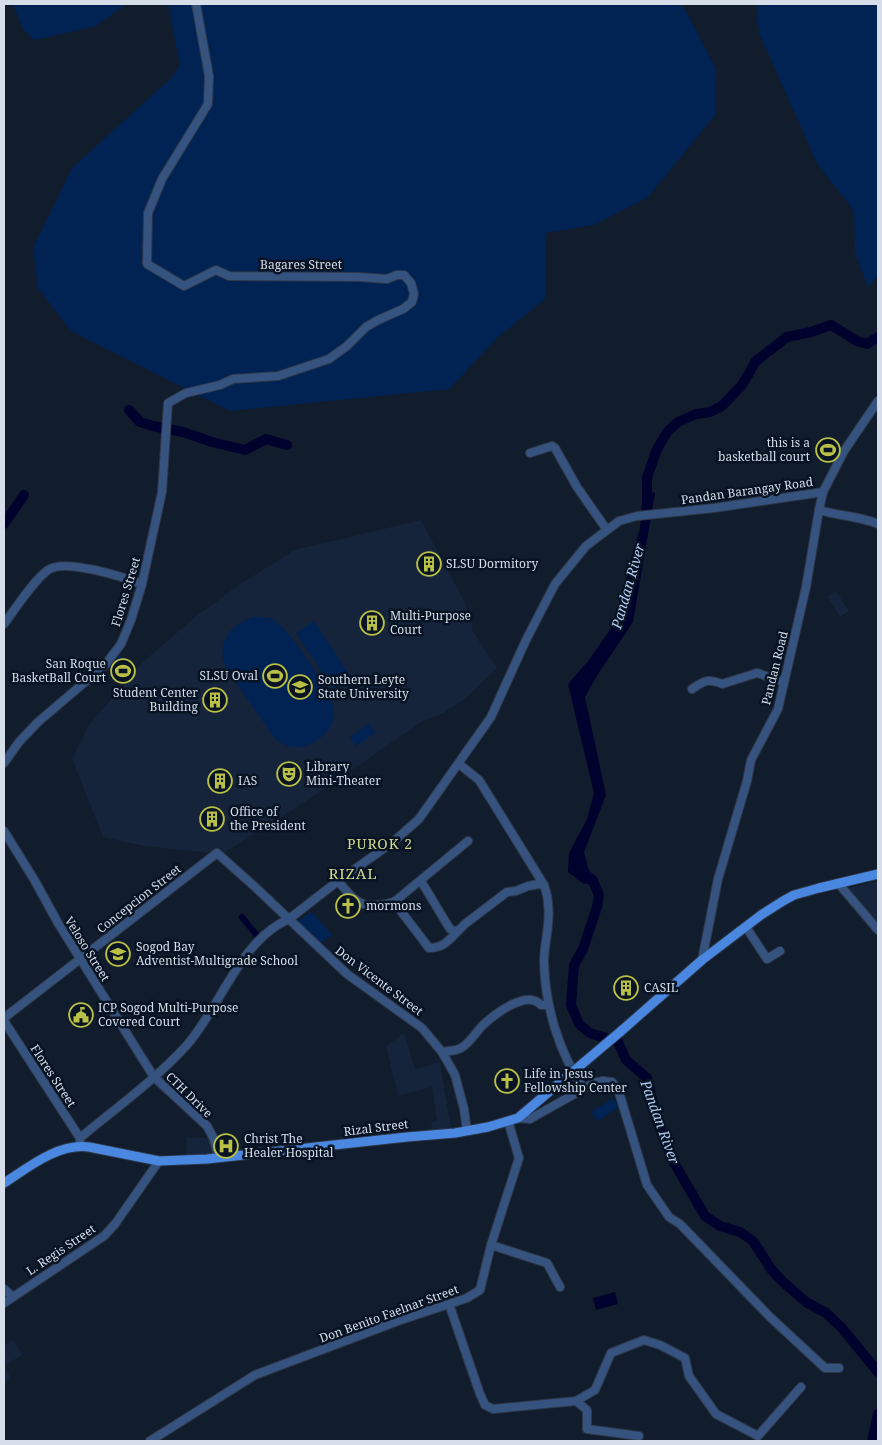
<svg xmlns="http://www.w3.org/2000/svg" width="882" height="1445" viewBox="0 0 882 1445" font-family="'Noto Serif',serif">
  <rect width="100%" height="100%" fill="#111c2d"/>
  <g fill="#15243a">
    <path d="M421 520 465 603 472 623V630L497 668 464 700 443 713 423 721 317 794 222 854 218 848 211 853 144 846 103 837 72 759 89 725 143 662 195 617 236 587 294 550Z"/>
    <path d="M836 591 849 611 840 617 827 597Z"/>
    <path d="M877 881 878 883V924L848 888Z"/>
    <path d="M404 1033 415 1069 440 1062 451 1129 432 1131 431 1122 437 1121 432 1087 398 1096 386 1046Z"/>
    <path d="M186 1137 210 1138 214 1156 187 1155Z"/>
    <path d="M13 1340 22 1355 4 1366 11 1378 4 1382V1346Z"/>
  </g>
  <g fill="#002354">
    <path d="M13 4H126L96 26 34 40 23 29Z"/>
    <path d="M168 4H680L683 6 716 69 715 115 648 197 594 225 545 233V299L498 337 449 389 230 411 71 331 38 288 33 248 72 168 171 78 180 66Z"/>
    <path d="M756 4H878V275L868 287 855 253 854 211 817 163 759 33Z"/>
    <path d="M825 437 838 442 832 462 818 459Z"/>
    <path d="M256 617C262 617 268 617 274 620 290 631 334 693 334 712 335 726 322 739 311 744 297 751 287 747 275 739L226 668C215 644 231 622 256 617Z"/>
    <path d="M314 621 351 677 333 689 296 633Z"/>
    <path d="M109 651 134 664 127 678 103 664Z"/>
    <path d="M369 723 375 733 356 746 350 737Z"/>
    <path d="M312 912 332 935 318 945 297 921Z"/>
    <path d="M613 1098 619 1107 598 1121 591 1112Z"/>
  </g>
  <g fill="#00022e">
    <path d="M643 490 655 493 633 622 598 674 585 697 606 795 584 852 589 871 598 878 584 884 568 872 569 853 587 819 594 793 568 684 589 660 614 624 640 528Z"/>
    <path d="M615 1292 618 1304 596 1310 593 1298Z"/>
  </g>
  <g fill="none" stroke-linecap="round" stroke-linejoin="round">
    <path stroke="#00022e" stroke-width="6" d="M242 917 259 938"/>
    <g stroke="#00022e" stroke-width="10">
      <path d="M129 410 140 422 153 426 183 432 212 442 245 450 266 439 287 445"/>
      <path d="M647 503V478L657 449 668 431 678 422 696 414 710 412 722 406 742 385 756 361 787 337 811 332 831 325 857 341 867 344 878 337"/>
      <path d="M4 524 24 495"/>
      <path d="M580 875 593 881 599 895 597 907 583 949 574 965 571 1005 579 1024 590 1033 618 1042 626 1060 647 1078 657 1120 672 1159 705 1216 720 1226 740 1232 753 1241 771 1269 782 1281 806 1302 826 1313 841 1327 878 1372"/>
      <path d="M872 1441 878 1414"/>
    </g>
    <g stroke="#2d3747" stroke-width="10">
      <g id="minor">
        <path d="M530 453 552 446 555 448 577 487 607 530"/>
        <path d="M819 510C838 516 860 516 878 524"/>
        <path d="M4 624C16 608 33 581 48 570 65 558 123 577 142 584"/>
        <path d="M692 689C704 681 708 678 722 684L757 673 784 682"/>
        <path d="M4 763 19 742 38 722 105 665 121 644 131 620 142 584 162 492 168 403 186 393 220 385 233 379 278 376 329 359 347 346 366 327 378 320 403 309 412 302 414 294 411 283 404 275H397L387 279 359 277 229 276 216 270 184 286 147 264 148 213 162 179 208 104 209 76 196 4"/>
        <path d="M459 764 479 780 544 885"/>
        <path d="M4 831 35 881 58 923 142 1058 154 1077 207 1126 213 1137 219 1158"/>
        <path d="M338 881C358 905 362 910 394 902L468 841"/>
        <path d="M421 881 450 929 454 931 459 930 465 924 507 892 516 891 528 886 539 884 544 885C546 891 548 898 548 904 551 923 544 942 544 962 545 1006 559 1053 584 1089"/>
        <path d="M838 883 878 930"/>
        <path d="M394 902 429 948C444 948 449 940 459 930"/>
        <path d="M746 927 767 959 780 951"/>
        <path d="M702 960 718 879 747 781 751 760 778 709 806 587 819 510 823 492 844 451 878 401"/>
        <path d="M4 1018 217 853 254 886 347 974 422 1028 442 1052 455 1075 464 1109 467 1131"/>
        <path d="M4 1021 80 1138V1141"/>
        <path d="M442 1052C448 1051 456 1051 461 1048 470 1043 476 1032 483 1025 495 1014 527 989 541 1005H548"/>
        <path d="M518 1118 530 1119 594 1083 603 1081 612 1082 618 1089 647 1185 669 1217 680 1224 770 1317 825 1368H839"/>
        <path d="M80 1138C116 1108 155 1080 187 1045 221 1006 240 940 289 919L338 881 393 842 419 819 491 717 526 640 555 584 586 546 619 521 637 516 714 508 823 492"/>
        <path d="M491 1245 547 1263 560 1287"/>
        <path d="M4 1289 13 1297"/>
        <path d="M4 1303 104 1236 115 1224 159 1161"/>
        <path d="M449 1304 480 1394 485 1405 493 1409 576 1401 595 1390 611 1353 644 1340 660 1345 685 1358 689 1376 716 1414 758 1436 801 1387"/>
        <path d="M576 1401 587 1410V1429L639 1436"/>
        <path d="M150 1441 255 1375 398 1321 467 1298 480 1290 491 1245 519 1158 508 1121"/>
      </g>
    </g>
    <g stroke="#2d3747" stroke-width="11">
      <g id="major">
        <path d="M620 1032 702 960 761 915 783 901 794 895 819 888 878 874"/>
        <path d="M4 1183C29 1167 58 1143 89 1147L159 1161 207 1159 407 1137 455 1133 488 1127 518 1118 544 1096"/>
      </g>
    </g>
    <use href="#minor" stroke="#35537e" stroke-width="8"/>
    <use href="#major" stroke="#4a87e1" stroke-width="9"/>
    <g stroke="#2d3747" stroke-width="11" stroke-linecap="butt">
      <path id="major-bridge" d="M544 1096 620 1032"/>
    </g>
    <use href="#major-bridge" stroke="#4a87e1" stroke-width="9"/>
  </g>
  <defs>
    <g id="stadium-ring" transform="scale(1.25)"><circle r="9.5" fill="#081323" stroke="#bac045" stroke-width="1.5"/><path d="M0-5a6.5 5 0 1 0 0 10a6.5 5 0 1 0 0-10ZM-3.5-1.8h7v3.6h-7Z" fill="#bac045"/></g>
    <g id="building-ring" transform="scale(1.25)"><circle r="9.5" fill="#081323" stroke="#bac045" stroke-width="1.5"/><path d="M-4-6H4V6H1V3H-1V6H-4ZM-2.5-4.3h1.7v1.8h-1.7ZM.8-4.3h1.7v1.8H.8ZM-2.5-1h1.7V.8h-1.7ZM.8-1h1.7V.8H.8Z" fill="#bac045"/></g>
    <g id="university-ring" transform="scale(1.25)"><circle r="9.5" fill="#081323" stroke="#bac045" stroke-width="1.5"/><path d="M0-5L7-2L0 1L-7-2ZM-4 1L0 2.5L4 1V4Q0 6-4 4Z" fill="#bac045"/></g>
    <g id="theatre-ring" transform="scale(1.25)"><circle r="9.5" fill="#081323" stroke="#bac045" stroke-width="1.5"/><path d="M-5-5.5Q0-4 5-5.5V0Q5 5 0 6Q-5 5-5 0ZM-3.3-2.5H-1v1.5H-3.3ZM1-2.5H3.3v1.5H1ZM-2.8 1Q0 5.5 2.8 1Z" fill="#bac045"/></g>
    <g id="church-ring" transform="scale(1.25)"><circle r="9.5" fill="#081323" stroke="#bac045" stroke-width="1.5"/><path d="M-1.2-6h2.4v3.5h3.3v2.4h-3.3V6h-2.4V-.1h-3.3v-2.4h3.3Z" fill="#bac045"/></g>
    <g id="school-ring" transform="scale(1.25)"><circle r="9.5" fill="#081323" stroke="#bac045" stroke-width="1.5"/><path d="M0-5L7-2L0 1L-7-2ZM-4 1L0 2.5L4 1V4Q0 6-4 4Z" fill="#bac045"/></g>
    <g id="civic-ring" transform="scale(1.25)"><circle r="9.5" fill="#081323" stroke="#bac045" stroke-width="1.5"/><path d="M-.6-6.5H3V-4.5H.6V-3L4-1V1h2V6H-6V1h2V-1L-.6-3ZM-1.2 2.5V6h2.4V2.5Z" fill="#bac045"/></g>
    <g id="hospital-ring" transform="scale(1.25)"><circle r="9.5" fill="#081323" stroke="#bac045" stroke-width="1.5"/><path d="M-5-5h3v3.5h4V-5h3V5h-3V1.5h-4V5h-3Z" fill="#bac045"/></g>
  </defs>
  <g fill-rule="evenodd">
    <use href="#stadium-ring" x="828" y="450"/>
    <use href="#building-ring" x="429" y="564"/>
    <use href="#building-ring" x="372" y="623"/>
    <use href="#stadium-ring" x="123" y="671"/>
    <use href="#stadium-ring" x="275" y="676"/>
    <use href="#university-ring" x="300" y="687"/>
    <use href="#building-ring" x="215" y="700"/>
    <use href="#theatre-ring" x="289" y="774"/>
    <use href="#building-ring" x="220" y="781"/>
    <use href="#building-ring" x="212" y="819"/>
    <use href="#church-ring" x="348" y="906"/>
    <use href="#school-ring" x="118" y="954"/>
    <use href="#building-ring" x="626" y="988"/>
    <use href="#civic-ring" x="81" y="1015"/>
    <use href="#church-ring" x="507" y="1081"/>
    <use href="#hospital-ring" x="226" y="1146"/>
  </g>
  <g text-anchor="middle" stroke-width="5" stroke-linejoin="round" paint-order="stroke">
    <g font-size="12" fill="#d6deea" stroke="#081323">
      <text x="301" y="269">Bagares Street</text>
      <text transform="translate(747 491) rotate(-8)" y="4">Pandan Barangay Road</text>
      <text transform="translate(126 592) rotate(-73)" y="4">Flores Street</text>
      <text transform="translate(775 668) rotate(-76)" y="4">Pandan Road</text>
      <text transform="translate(139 899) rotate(-38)" y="4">Concepcion Street</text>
      <text transform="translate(87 949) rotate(58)" y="4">Veloso Street</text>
      <text transform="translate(379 981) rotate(37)" y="4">Don Vicente Street</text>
      <text transform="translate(53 1076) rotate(57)" y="4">Flores Street</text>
      <text transform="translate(189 1095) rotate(44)" y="4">CTH Drive</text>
      <text transform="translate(376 1128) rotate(-7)" y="4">Rizal Street</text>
      <text transform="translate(61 1250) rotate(-34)" y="4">L. Regis Street</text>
      <text transform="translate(389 1314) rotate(-20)" y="4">Don Benito Faelnar Street</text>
    </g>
    <g font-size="12" fill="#d6deea" stroke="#081323" text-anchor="start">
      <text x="810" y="447" text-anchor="end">this is a<tspan x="810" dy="14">basketball court</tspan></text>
      <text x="446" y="568">SLSU Dormitory</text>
      <text x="390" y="620">Multi-Purpose<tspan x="390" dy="14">Court</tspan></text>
      <text x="106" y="668" text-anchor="end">San Roque<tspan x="106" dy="14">BasketBall Court</tspan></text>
      <text x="258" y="680" text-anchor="end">SLSU Oval</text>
      <text x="318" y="684">Southern Leyte<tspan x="318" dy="14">State University</tspan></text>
      <text x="198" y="697" text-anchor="end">Student Center<tspan x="198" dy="14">Building</tspan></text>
      <text x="306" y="771">Library<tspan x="306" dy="14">Mini-Theater</tspan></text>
      <text x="238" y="785">IAS</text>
      <text x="230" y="816">Office of<tspan x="230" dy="14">the President</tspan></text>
      <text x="366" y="910">mormons</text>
      <text x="136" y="951">Sogod Bay<tspan x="136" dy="14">Adventist-Multigrade School</tspan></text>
      <text x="644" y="992">CASIL</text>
      <text x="98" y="1012">ICP Sogod Multi-Purpose<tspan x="98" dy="14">Covered Court</tspan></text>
      <text x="524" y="1078">Life in Jesus<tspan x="524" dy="14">Fellowship Center</tspan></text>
      <text x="244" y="1143">Christ The<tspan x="244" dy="14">Healer Hospital</tspan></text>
    </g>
    <g font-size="14" font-style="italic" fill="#b1caef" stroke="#081323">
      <text transform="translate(628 586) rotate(-74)" y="5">Pandan River</text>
      <text transform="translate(660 1122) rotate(70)" y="5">Pandan River</text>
    </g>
    <g font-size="14" letter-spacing="1" fill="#d3d98b" stroke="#081323">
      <text x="380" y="849">PUROK 2</text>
    </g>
    <g font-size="15" letter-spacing="1" fill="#d3d98b" stroke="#081323">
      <text x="353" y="879">RIZAL</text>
    </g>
  </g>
  <rect width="882" height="1445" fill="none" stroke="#d6deea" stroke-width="10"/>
</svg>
